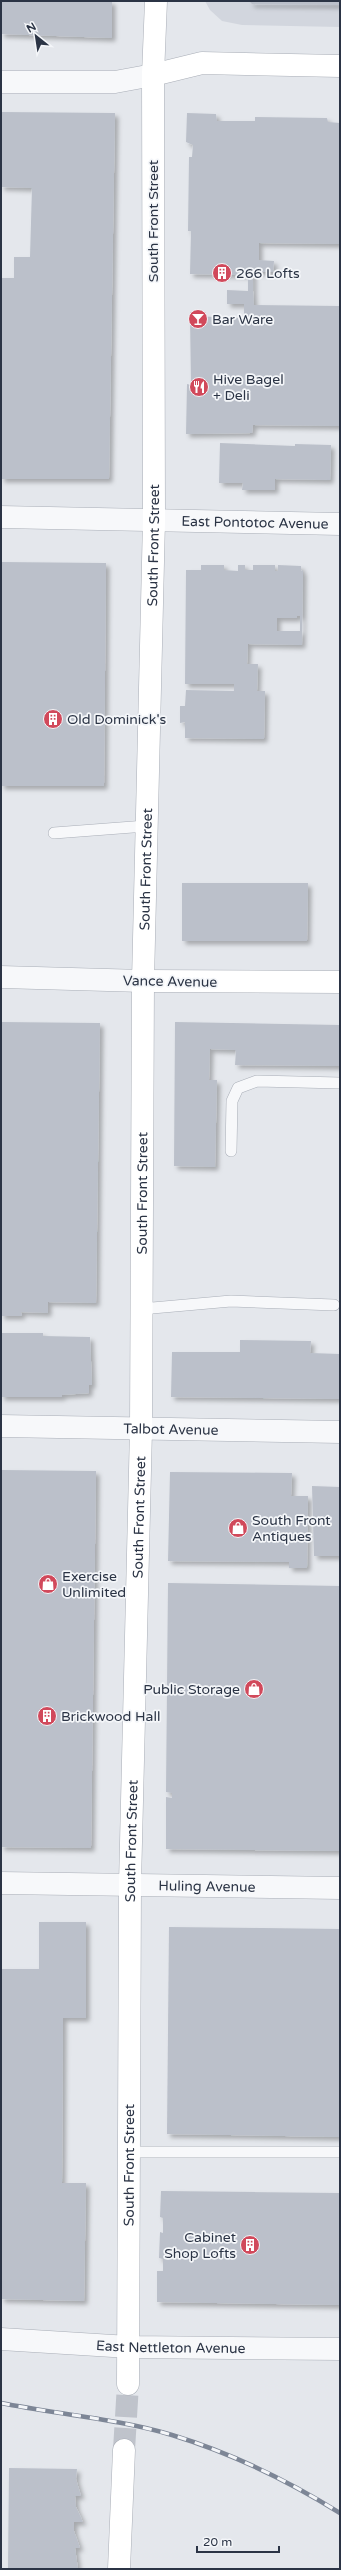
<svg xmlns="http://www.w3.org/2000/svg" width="341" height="2570" viewBox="0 0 341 2570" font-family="'Varela Round',sans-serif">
  <defs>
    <filter id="shadow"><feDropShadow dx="3.5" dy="3.5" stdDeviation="2" flood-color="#0004"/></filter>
  </defs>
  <rect width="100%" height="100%" fill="#e4e7ec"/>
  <path fill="#d2d6de" d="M205 1H340V27L242 25 222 21 210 10Z"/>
  <g fill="#bbc0ca" fill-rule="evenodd" filter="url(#shadow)">
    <path d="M1 1H112V38L1 34Z"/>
    <path d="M249 1H340V5L252 4Z"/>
    <path d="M1 112 115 113 109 479H1V278H14V257H30L32 188 1 187Z"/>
    <path d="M187 113 216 114 217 121H255V117L327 118 328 122 340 123V244L259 243V260L274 261 273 272H253V291L254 305 340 306V426L253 425 252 433 186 434 187 384 191 385 190 316 244 318V304H227V290L248 291V275L190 274 191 231H188L189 157H192L193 145 186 142Z"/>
    <path d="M220 443 295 446V444L331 445 330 480 275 479V490H242L243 483H219Z"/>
    <path d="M1 562 106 563 104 786H1Z"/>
    <path d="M201 565H224V570L238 571V565H245V570H253V565H275V571H278V565L301 566V571L303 570 302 645 248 644 247 664H258L257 691H265L264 739 185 738V722L180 723V706H185L186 690 234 691V684H185L186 570H201ZM297 616H300V631H277V618H297Z"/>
    <path d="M182 883H308L307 941H182Z"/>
    <path d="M1 1022 100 1023 96 1303 48 1302V1313L21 1312 22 1316H1Z"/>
    <path d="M175 1022 340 1025V1066L235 1065 236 1050 210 1049 209 1080H217L215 1167 174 1166Z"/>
    <path d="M1 1333H43V1336L90 1337 92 1385H89V1393L62 1395V1397H1Z"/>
    <path d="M240 1340 311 1341 310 1353 340 1354V1399L171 1397 172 1352H240Z"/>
    <path d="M1 1470 96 1471 91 1848 1 1847Z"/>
    <path d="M170 1472 292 1473 291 1496H308L307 1568H289V1562L168 1561Z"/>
    <path d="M312 1486 340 1487V1556H314Z"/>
    <path d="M168 1583 340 1586V1851L166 1849V1797L172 1798V1793L166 1792Z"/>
    <path d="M39 1922H86V2018H63L62 2183H86L84 2301 1 2299V1969H39Z"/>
    <path d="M169 1927 340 1929V2137L167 2134Z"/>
    <path d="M161 2191 340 2193V2305L157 2302V2271H163V2259L159 2258 160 2232 163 2233V2218L160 2217Z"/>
    <path d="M9 2468 77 2469 76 2479 81 2496H75L76 2507 83 2522H74V2531L80 2548H75L78 2569H8Z"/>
  </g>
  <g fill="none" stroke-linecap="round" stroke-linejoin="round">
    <path stroke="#bfc3cb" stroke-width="22" stroke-dasharray="22 11" stroke-linecap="butt" d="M124 2450 128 2384"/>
    <g stroke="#a9aeb7" stroke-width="12">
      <g id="lane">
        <path d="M54 833 146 826"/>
        <path d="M231 1151 232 1101 238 1088 257 1081 340 1083"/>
        <path d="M141 1309 231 1301 334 1305"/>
        <path d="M130 2152H340"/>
      </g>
    </g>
    <g stroke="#a9aeb7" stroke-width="23">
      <g id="street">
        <path d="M1 82H115L153 75"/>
        <path id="s1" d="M1 517 340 524"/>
        <path d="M1 977 143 981"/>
        <path id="s2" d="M1 1426 340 1432"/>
        <path id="s3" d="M1 1883 340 1888"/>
        <path id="s4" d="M1 2339 129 2347 340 2349"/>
      </g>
    </g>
    <g stroke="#a9aeb7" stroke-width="23">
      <g id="secondary">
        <path d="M153 75 202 63 340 66"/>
        <path d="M143 981 340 982"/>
        <path id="s5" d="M128 2384 130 1884 141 1429 143 981 154 520 153 75 156 1"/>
        <path d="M119 2569 124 2450"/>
      </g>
    </g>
    <use href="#lane" stroke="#f7f8fa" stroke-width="11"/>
    <use href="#street" stroke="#f7f8fa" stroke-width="22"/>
    <use href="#secondary" stroke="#fff" stroke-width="22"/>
    <g stroke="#7d8696" stroke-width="4.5">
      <path id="rail" d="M1 2403C56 2414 119 2419 172 2435 231 2453 287 2480 340 2513"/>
    </g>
    <use href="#rail" stroke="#f4f6f9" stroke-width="3" stroke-dasharray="9" stroke-linecap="butt"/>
  </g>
  <defs>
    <g id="building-disc" transform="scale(1)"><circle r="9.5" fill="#d1495b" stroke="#f4f6f9"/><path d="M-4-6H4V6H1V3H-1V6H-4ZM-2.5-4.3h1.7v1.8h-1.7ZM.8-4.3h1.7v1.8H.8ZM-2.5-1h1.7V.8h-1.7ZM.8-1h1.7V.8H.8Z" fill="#fff"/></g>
    <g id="bar-disc" transform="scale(1)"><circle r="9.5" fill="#d1495b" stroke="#f4f6f9"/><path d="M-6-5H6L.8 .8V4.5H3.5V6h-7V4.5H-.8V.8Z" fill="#fff"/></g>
    <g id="restaurant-disc" transform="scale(1)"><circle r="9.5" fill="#d1495b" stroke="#f4f6f9"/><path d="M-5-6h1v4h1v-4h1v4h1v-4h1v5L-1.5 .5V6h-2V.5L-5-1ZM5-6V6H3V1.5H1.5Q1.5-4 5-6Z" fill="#fff"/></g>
    <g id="shop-disc" transform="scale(1)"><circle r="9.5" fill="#d1495b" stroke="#f4f6f9"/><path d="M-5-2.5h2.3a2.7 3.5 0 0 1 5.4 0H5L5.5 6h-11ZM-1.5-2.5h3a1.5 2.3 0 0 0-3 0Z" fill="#fff"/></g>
  </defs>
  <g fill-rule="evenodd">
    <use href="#building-disc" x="222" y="273"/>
    <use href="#bar-disc" x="198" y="319"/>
    <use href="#restaurant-disc" x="199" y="387"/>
    <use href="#building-disc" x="53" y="719"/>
    <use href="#shop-disc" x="238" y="1528"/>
    <use href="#shop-disc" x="48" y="1584"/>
    <use href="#shop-disc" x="254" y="1689"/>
    <use href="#building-disc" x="47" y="1716"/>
    <use href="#building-disc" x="250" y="2245"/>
  </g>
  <g text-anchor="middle" stroke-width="3.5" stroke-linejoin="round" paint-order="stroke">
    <g font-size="14" fill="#2b3445" stroke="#f4f6f9">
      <text transform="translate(153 221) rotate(-90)" y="5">South Front Street</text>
      <text dy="5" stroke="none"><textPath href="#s1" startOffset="254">East Pontotoc Avenue</textPath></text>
      <text dy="5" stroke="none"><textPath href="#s5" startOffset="1839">South Front Street</textPath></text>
      <text dy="5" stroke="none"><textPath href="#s5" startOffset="1515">South Front Street</textPath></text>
      <text transform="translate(170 981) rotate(1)" y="5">Vance Avenue</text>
      <text dy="5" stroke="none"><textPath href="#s5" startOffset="1191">South Front Street</textPath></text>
      <text dy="5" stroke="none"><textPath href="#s2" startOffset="170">Talbot Avenue</textPath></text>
      <text dy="5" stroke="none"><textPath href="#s5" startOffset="867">South Front Street</textPath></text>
      <text dy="5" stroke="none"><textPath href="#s5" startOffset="543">South Front Street</textPath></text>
      <text dy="5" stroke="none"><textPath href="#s3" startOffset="206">Huling Avenue</textPath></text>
      <text dy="5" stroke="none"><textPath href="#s5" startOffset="219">South Front Street</textPath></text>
      <text dy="5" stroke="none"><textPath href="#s4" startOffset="170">East Nettleton Avenue</textPath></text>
    </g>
    <g font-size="14" fill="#2b3445" stroke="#f4f6f9" text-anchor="start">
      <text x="236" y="278">266 Lofts</text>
      <text x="212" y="324">Bar Ware</text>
      <text x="213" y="384">Hive Bagel<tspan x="213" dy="16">+ Deli</tspan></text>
      <text x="67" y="724">Old Dominick's</text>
      <text x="252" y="1525">South Front<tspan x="252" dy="16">Antiques</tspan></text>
      <text x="62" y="1581">Exercise<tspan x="62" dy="16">Unlimited</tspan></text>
      <text x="240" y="1694" text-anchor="end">Public Storage</text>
      <text x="61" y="1721">Brickwood Hall</text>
      <text x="236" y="2242" text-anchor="end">Cabinet<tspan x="236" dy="16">Shop Lofts</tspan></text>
    </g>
  </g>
  <rect width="341" height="2570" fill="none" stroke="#2b3445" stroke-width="4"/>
  <g transform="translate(36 36) rotate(330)" stroke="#f4f6f9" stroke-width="3" paint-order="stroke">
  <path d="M0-3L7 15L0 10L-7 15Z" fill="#2b3445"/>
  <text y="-6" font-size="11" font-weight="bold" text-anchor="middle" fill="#2b3445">N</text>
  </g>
  <path d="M197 2546v6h82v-6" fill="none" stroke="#2b3445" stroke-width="2"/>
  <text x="203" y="2546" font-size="12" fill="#2b3445" stroke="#f4f6f9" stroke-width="3" paint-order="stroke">20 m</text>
</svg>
